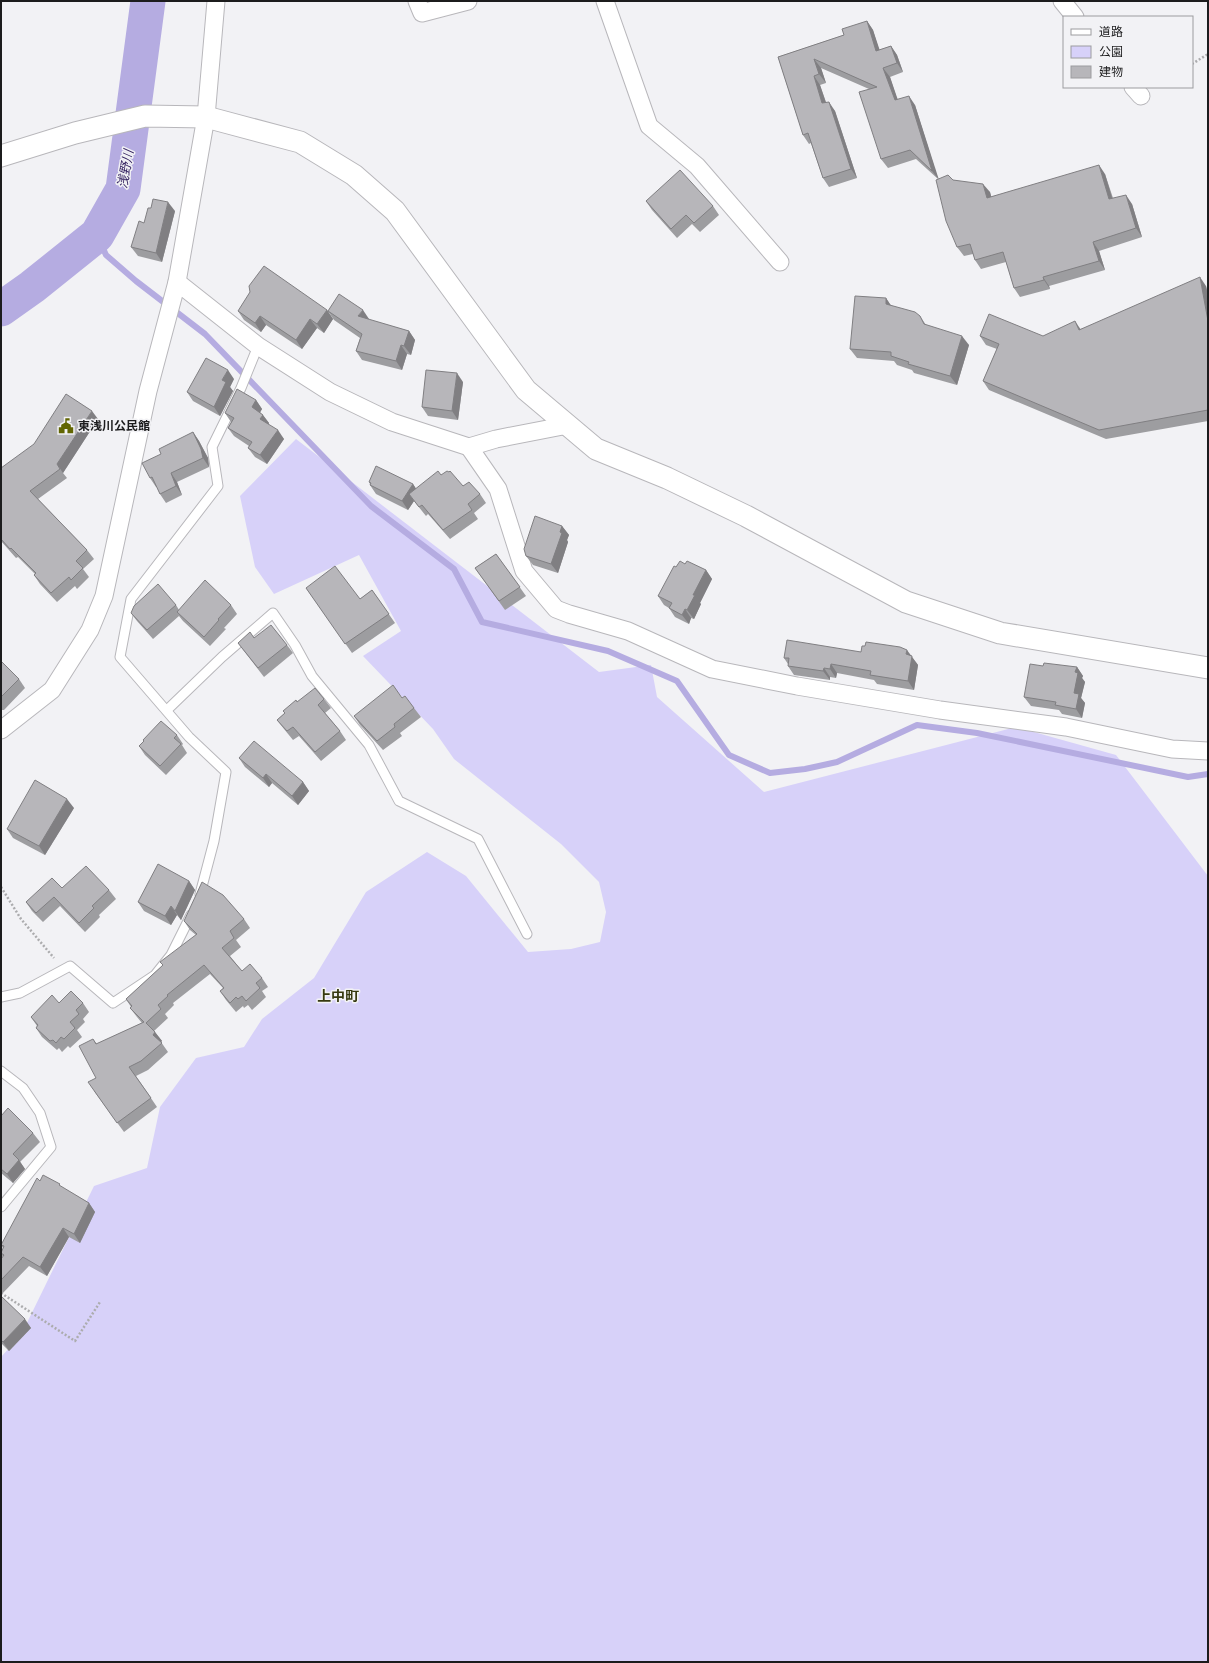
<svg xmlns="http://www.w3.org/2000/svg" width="1209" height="1663" viewBox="0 0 1209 1663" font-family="'Golos Text','Noto Sans JP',sans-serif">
  <rect width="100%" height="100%" fill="#f2f2f5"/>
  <path fill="#d7d1f9" d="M296 439 599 672 651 665 657 697 764 792 1016 727 1116 755 1208 876V1662H1V1357L21 1335 94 1186 147 1168 160 1107 196 1058 244 1047 262 1019 314 978 366 892 427 852 466 876 528 952 571 949 600 942 606 912 599 882 561 844 454 759 433 729 363 656 401 631 359 555 274 594 255 567 240 496Z"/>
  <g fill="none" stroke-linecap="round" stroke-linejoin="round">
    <path stroke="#b5ace1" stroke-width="6" d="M97 235 106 255 136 281 205 334 371 506 454 569 482 622 608 651 677 681 729 755 770 773 805 769 837 762 917 725 977 733 1188 777 1208 774"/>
    <path stroke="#b5ace1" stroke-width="35" d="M1 309 32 287 97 235 123 189 148 1"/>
    <g stroke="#b8b7bb" stroke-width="11">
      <g id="service">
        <path d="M167 710 222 657 273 613 295 645 312 676 369 745 399 801 478 839 527 934"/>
        <path d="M200 894 214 841 226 772 189 737 120 657 131 599 218 486 212 447 241 388 258 346"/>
        <path d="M1 997 20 993 70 966 113 1003 155 975 171 955 191 915"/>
        <path d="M1 1071 23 1088 40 1113 51 1147 1 1207"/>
      </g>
    </g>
    <g stroke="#b8b7bb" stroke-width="19">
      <g id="minor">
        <path d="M417 1 422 13 468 1"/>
        <path d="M605 1 649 126 697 166 780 262"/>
        <path d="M1062 1 1075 17"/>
        <path d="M1133 87 1141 96"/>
        <path d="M177 282 258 346 330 392 392 422 469 447 496 439 568 425"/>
        <path d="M469 447 498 489 524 571 556 609 569 614 628 631 712 669 797 686 940 710 1066 727 1172 749 1208 751"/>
        <path d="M1 730 52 690 90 630 104 596 148 391 177 282 206 117 216 1"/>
      </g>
    </g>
    <g stroke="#b8b7bb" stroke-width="23">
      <path id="tertiary" d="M1 156 75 133 145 116 206 117 300 142 354 175 395 211 526 390 596 449 667 478 746 516 906 602 1000 633 1208 668"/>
    </g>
    <g stroke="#acacae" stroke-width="2.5" stroke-dasharray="2 2" stroke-linecap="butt">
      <path d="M1192 64 1208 54"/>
      <path d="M1 887 21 919 54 958"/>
      <path d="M1 1293 75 1341 100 1302"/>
    </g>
    <use href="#service" stroke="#fff" stroke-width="9"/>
    <use href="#minor" stroke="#fff" stroke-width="17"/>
    <use href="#tertiary" stroke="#fff" stroke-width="21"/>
  </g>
  <g fill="#9d9da0">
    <path d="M867 21 873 30 879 50 891 46 897 55 903 72 890 77 897 99 915 105 938 179 953 180 990 192 991 197 1105 174 1113 198 1132 204 1142 237 1099 251 1105 270 1049 286 1050 289 1020 297 1014 288 1006 262 981 269 975 260 973 254 964 256 957 247 938 179 916 159 888 168 881 159 869 89 821 68 826 83 820 85 826 102 835 111 857 178 829 187 823 178 811 143 809 144 803 135 778 57 844 35Z"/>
    <path d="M646 201 713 206 719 215 700 232 692 224 677 238 652 210Z"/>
    <path d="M175 211 162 262 138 256 131 247 144 223Z"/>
    <path d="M1206 286 1208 295V421L1106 439 989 390 983 381 997 349 986 345 980 336H1043L1081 329Z"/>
    <path d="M886 298 891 306 920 316 926 325 969 345 957 385 914 373 912 370 897 365 894 361 857 358 850 349Z"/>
    <path d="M327 310 333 319 324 333 317 328 302 349 266 325 261 332 244 320 238 311Z"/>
    <path d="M328 311 369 319V320L409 331 415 340 411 355 407 354 402 370 362 360 356 351 360 338 334 320Z"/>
    <path d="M234 379 230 387 233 391 220 416 193 401 187 392Z"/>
    <path d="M463 382 458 420 428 416 422 407Z"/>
    <path d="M256 400 262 409 260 412 269 423V425L284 439 267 464 255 457 248 448 249 446 234 436 228 428 231 422 225 413Z"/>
    <path d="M98 419 63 473 67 478 38 499 87 550 94 559 83 569 89 577 77 589 75 586 57 602 40 584 34 575 35 574 18 557 16 558 1 541V468Z"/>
    <path d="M193 432 199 441 208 458 209 467 177 482 182 495 166 503 160 494 157 487H156L150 478 161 454Z"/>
    <path d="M441 475 480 494 486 503 474 513 478 519 450 539 428 514 426 516 414 501 408 510 376 494 370 485V484L369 482 413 484 416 489Z"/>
    <path d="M562 526 569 535 567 540 568 542 558 573 533 565 526 556Z"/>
    <path d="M496 554 526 596 505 610 475 568Z"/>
    <path d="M685 564 706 570 712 579 700 603 701 604 694 619 691 618 689 624 675 617 669 608 664 605 658 596 676 567Z"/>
    <path d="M306 588 360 599 372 590 395 623 352 653Z"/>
    <path d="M176 605 179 610 231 605 237 614 224 628 226 629 210 646 183 621 179 616 153 639 137 621 131 613Z"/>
    <path d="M254 638 287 645 293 653 264 677 244 651 238 643Z"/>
    <path d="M861 652 911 656 918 665 914 690 877 684 874 680 837 673 836 678 830 677V680L794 675 788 666V664L784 658Z"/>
    <path d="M1 661 19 679 25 688 4 710H1Z"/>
    <path d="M1043 666 1077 667 1083 676 1082 678 1085 682 1081 698 1085 703 1082 718 1062 714 1059 710 1031 706 1024 697Z"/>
    <path d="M402 698 414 708 421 717 400 733 402 736 383 750 360 725 354 716Z"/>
    <path d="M324 699 331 708 325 713 340 731 346 740 321 761 299 736 293 740 284 729 277 720 297 702Z"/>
    <path d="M177 735 183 744 182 745 187 753 166 775 145 755 139 746 144 742 143 740Z"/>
    <path d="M239 758 303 782 309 791 298 805 272 783 269 787 245 767Z"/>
    <path d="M74 808 45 855 13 838 7 829Z"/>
    <path d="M189 881 195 890 181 920 177 915 171 925 144 911 138 902Z"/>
    <path d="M62 888 109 890 116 899 99 915 100 917 85 932 60 906 43 922 32 911 26 902Z"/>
    <path d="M244 919 250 928 236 940 241 947 230 956 242 971 262 978 268 987 262 991 266 997 252 1010 248 1005 244 1008 243 1006 236 1012 226 1000 220 991 223 988 210 974 173 1003 174 1005 165 1014 168 1018 154 1031 162 1041 161 1042 168 1052 148 1070 136 1076 157 1107 124 1132 94 1091 96 1078 93 1039 97 1044 142 1023 137 1017 130 1008 131 1007 126 999 196 935 190 930 184 921Z"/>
    <path d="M59 1003H83L89 1012 83 1019 85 1022 77 1030 82 1037 70 1048 68 1046 62 1052 59 1048 57 1050 42 1037 36 1028 37 1026 31 1017Z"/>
    <path d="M1 1116 33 1133 40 1142 20 1162 25 1169 13 1183 1 1173Z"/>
    <path d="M40 1181 63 1188 89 1203 95 1212 80 1243 69 1237 47 1276 29 1266 1 1295V1259L3 1257 1 1254V1252L3 1248 1 1245Z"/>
    <path d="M1 1296 31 1328 9 1351 1 1343Z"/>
  </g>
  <g fill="#807f82">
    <path d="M867 21 873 30 883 60 876 51Z"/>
    <path d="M891 46 897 55 903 72 897 63Z"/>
    <path d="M814 59 821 68 826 83 819 74Z"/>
    <path d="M883 68 890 77 901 109 895 100Z"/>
    <path d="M814 76 820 85 829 112 822 103Z"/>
    <path d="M909 96 915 105 939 180 932 171Z"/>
    <path d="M829 102 835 111 857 178 851 169Z"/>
    <path d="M1099 165 1105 174 1115 208 1109 199Z"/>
    <path d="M983 184 990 192 994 207 987 198Z"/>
    <path d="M1126 195 1132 204 1142 237 1136 228Z"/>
    <path d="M168 202 175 211 162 262 156 253Z"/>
    <path d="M1093 242 1099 251 1105 270 1099 261Z"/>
    <path d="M1043 277 1049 286 1050 289 1044 280Z"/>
    <path d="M1200 277 1206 286 1208 295V321Z"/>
    <path d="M886 298 892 307 886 304Z"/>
    <path d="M327 310 333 319 324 333 317 324Z"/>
    <path d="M363 310 369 319 364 325 358 316Z"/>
    <path d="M260 316 266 325 261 332 255 323Z"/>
    <path d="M310 319 317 328 302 349 296 340Z"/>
    <path d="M1075 321 1081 330H1079Z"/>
    <path d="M409 331 415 340 411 355 404 346Z"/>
    <path d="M962 336 969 345 957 385 950 376Z"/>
    <path d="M401 345 407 354 402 370 396 361Z"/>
    <path d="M228 370 234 379 230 387 233 391 220 416 214 407 222 380Z"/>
    <path d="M457 373 463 382 458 420 452 411Z"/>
    <path d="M256 400 262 409 258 416 252 407Z"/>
    <path d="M92 411 98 419 63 473 57 464Z"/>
    <path d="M263 415 269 423 266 428 260 419Z"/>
    <path d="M278 430 284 439 267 464 260 455Z"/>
    <path d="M193 432 199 441 208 458 209 467 203 458Z"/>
    <path d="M171 473 177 482 182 495 176 486Z"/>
    <path d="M413 484 419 493 409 494 414 501 408 510 402 501Z"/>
    <path d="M562 526 569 535 567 540 568 542 558 573 551 564 560 532Z"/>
    <path d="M706 570 712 579 700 603 701 604 694 619 687 610 693 595Z"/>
    <path d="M685 609 691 618 689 624 682 615Z"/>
    <path d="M907 650 918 665 914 690 908 681 906 654Z"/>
    <path d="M831 664 837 673 836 678 830 669Z"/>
    <path d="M1077 667 1083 676 1082 678 1085 682 1081 698 1085 703 1082 718 1076 709 1074 693 1075 672Z"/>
    <path d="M824 668 830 677V680L823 671Z"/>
    <path d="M266 774 272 783 269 787 263 778Z"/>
    <path d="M303 782 309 791 298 805 292 796Z"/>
    <path d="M67 799 74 808 45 855 39 846Z"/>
    <path d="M189 881 195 890 181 920 175 911Z"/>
    <path d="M171 906 177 915 171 925 165 916Z"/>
    <path d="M155 1032 162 1041 160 1043 153 1035Z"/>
    <path d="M19 1160 25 1169 13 1183 7 1174Z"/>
    <path d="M89 1203 95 1212 80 1243 74 1234Z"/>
    <path d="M63 1228 69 1237 47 1276 40 1267Z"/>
    <path d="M25 1319 31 1328 9 1351 3 1342Z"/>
  </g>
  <g fill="#b7b6ba" stroke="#807f82">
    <path d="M867 21 876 51 891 46 897 63 883 68 895 100 909 96 932 171 910 150 881 159 859 92 877 87 814 59 819 74 814 76 822 103 829 102 851 169 823 178 808 133 803 135 778 57 844 35 842 29Z"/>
    <path d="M1099 165 1109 199 1126 195 1136 228 1093 242 1099 261 1043 277 1044 280 1014 288 1003 252 975 260 970 244 957 247 946 221 936 180 948 175 953 180 983 184 987 198Z"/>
    <path d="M680 170 713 206 694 223 686 215 671 229 646 201Z"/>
    <path d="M153 199 168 202 156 253 131 247 139 221 144 223 148 208H151Z"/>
    <path d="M264 266 327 310 317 324 310 319 296 340 260 316 255 323 238 311 250 292 249 286Z"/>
    <path d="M1200 277 1208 321V410L1099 430 983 381 999 344 980 336 989 314 1043 336 1075 321 1079 330Z"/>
    <path d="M339 294 363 310 358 316 409 331 404 346 401 345 396 361 356 351 362 334 328 311Z"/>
    <path d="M855 296 886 298V304L915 312 920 316 924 324 962 336 950 376 908 364 909 362 891 356V352L850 349Z"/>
    <path d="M206 358 228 370 222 380 226 382 214 407 187 392Z"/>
    <path d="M426 370 457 373 452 411 422 407Z"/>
    <path d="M237 389 256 400 252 407 263 415 260 419 278 430 260 455 248 448 252 442 228 428 234 418 225 413Z"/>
    <path d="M66 394 92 411 57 464 60 469 30 491 87 550 76 561 83 568 71 580 69 577 51 593 34 575 36 573 11 548 10 549 1 539V468L34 444Z"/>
    <path d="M193 432 201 449 203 458 171 473 176 486 160 494 152 477 150 478 142 463 161 454 159 449Z"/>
    <path d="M376 466 413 484 402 501 370 485 371 483 369 482Z"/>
    <path d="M438 471 441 475 447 471 449 472 450 471 463 486 469 482 480 494 468 504 472 510 443 530 422 505 419 507 409 494Z"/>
    <path d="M535 516 562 526 560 532 562 533 551 564 526 556 524 549Z"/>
    <path d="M496 554 520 587 499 601 475 568Z"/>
    <path d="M680 561 685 564 687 561 706 570 693 595H695L687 610 685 609 682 615 669 608 672 603 658 596 674 566 676 567Z"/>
    <path d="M335 566 360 599 372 590 389 614 345 644 306 588Z"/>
    <path d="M205 580 231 605 218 619 219 620 204 637 177 612Z"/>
    <path d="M158 584 176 605 147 630 131 613 134 606Z"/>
    <path d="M271 625 287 645 258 668 238 643 250 632 254 638Z"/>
    <path d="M787 640 861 652 862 646H865L866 642 900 647 907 650 906 654 912 656 908 681 870 675 871 671 831 664 830 669 824 668 823 671 788 666 789 658H784Z"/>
    <path d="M1 661 19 679 1 697Z"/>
    <path d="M1044 663 1077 667 1075 672 1078 673 1074 693 1079 694 1076 709 1055 705 1056 702 1024 697 1030 664 1043 666Z"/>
    <path d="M393 685 402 698 405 696 414 708 394 724 395 727 377 741 354 716Z"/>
    <path d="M315 688 324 699 318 705 340 731 315 752 293 727 287 731 277 720 285 713 283 711 296 700 297 702Z"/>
    <path d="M161 721 177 735 174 738 181 744 160 766 139 746 144 741 143 740Z"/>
    <path d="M254 741 303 782 292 796 266 774 263 778 239 758Z"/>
    <path d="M35 780 67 799 39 846 7 829Z"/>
    <path d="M158 864 189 881 175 911 171 906 165 916 138 902Z"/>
    <path d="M86 866 109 890 92 906 94 908 79 923 54 897 36 913 26 902 52 878 62 888Z"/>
    <path d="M202 882 223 895 244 919 230 931 234 938 222 948 242 971 250 964 262 978 256 983 260 988 246 1001 242 996 238 999 236 997 230 1003 220 991 224 988 204 965 167 995 168 996 158 1005 161 1009 146 1023 155 1032 153 1035 162 1043 141 1061 129 1067 151 1098 117 1123 88 1082 96 1078 79 1046 93 1039 96 1044 144 1022 130 1008 132 1006 126 999 163 965 160 962 197 934 184 921Z"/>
    <path d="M71 991 83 1003 76 1010 79 1014 70 1022 75 1028 64 1039 61 1037 56 1043 53 1040 50 1041 36 1028 38 1025 31 1017 52 995 59 1003Z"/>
    <path d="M8 1108 33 1133 13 1154 19 1160 7 1174 1 1169V1116Z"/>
    <path d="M43 1175 60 1184 59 1185 89 1203 74 1234 63 1228 40 1267 23 1257 1 1280V1259L4 1255 1 1253 4 1246 1 1245 37 1178 40 1181Z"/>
    <path d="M1 1296 25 1319 3 1342 1 1340Z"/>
  </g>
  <defs>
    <g id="civic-bare" transform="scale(1.2)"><path d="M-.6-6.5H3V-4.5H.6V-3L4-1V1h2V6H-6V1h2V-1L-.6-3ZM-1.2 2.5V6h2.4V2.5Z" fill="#626602" stroke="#f2f2f5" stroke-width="2.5" paint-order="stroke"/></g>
  </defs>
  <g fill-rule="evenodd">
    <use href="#civic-bare" x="66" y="426"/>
  </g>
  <g text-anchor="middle" stroke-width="3" stroke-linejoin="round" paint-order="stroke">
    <g font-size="12" font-weight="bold" fill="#1c1c1d" stroke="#f2f2f5" text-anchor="start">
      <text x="78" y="430">東浅川公民館</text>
    </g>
    <g font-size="13" font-style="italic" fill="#362462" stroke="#f2f2f5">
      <text transform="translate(125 169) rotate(-80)" y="5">浅野川</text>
    </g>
    <g font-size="14" font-weight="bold" fill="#363910" stroke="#f2f2f5">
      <text x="338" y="1001">上中町</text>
    </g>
  </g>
  <rect width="1209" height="1663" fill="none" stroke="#1c1c1d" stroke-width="4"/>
  <rect x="1063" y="16" width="130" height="72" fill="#f2f2f5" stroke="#9c9c9f"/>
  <rect x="1071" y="29" width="20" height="6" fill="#ffffff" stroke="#9c9c9f"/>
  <text x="1099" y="36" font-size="12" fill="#1c1c1d">道路</text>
  <rect x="1071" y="46" width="20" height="12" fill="#d7d1f9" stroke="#9c9c9f"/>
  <text x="1099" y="56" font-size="12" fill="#1c1c1d">公園</text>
  <rect x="1071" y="66" width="20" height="12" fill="#b7b6ba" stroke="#9c9c9f"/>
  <text x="1099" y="76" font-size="12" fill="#1c1c1d">建物</text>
</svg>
